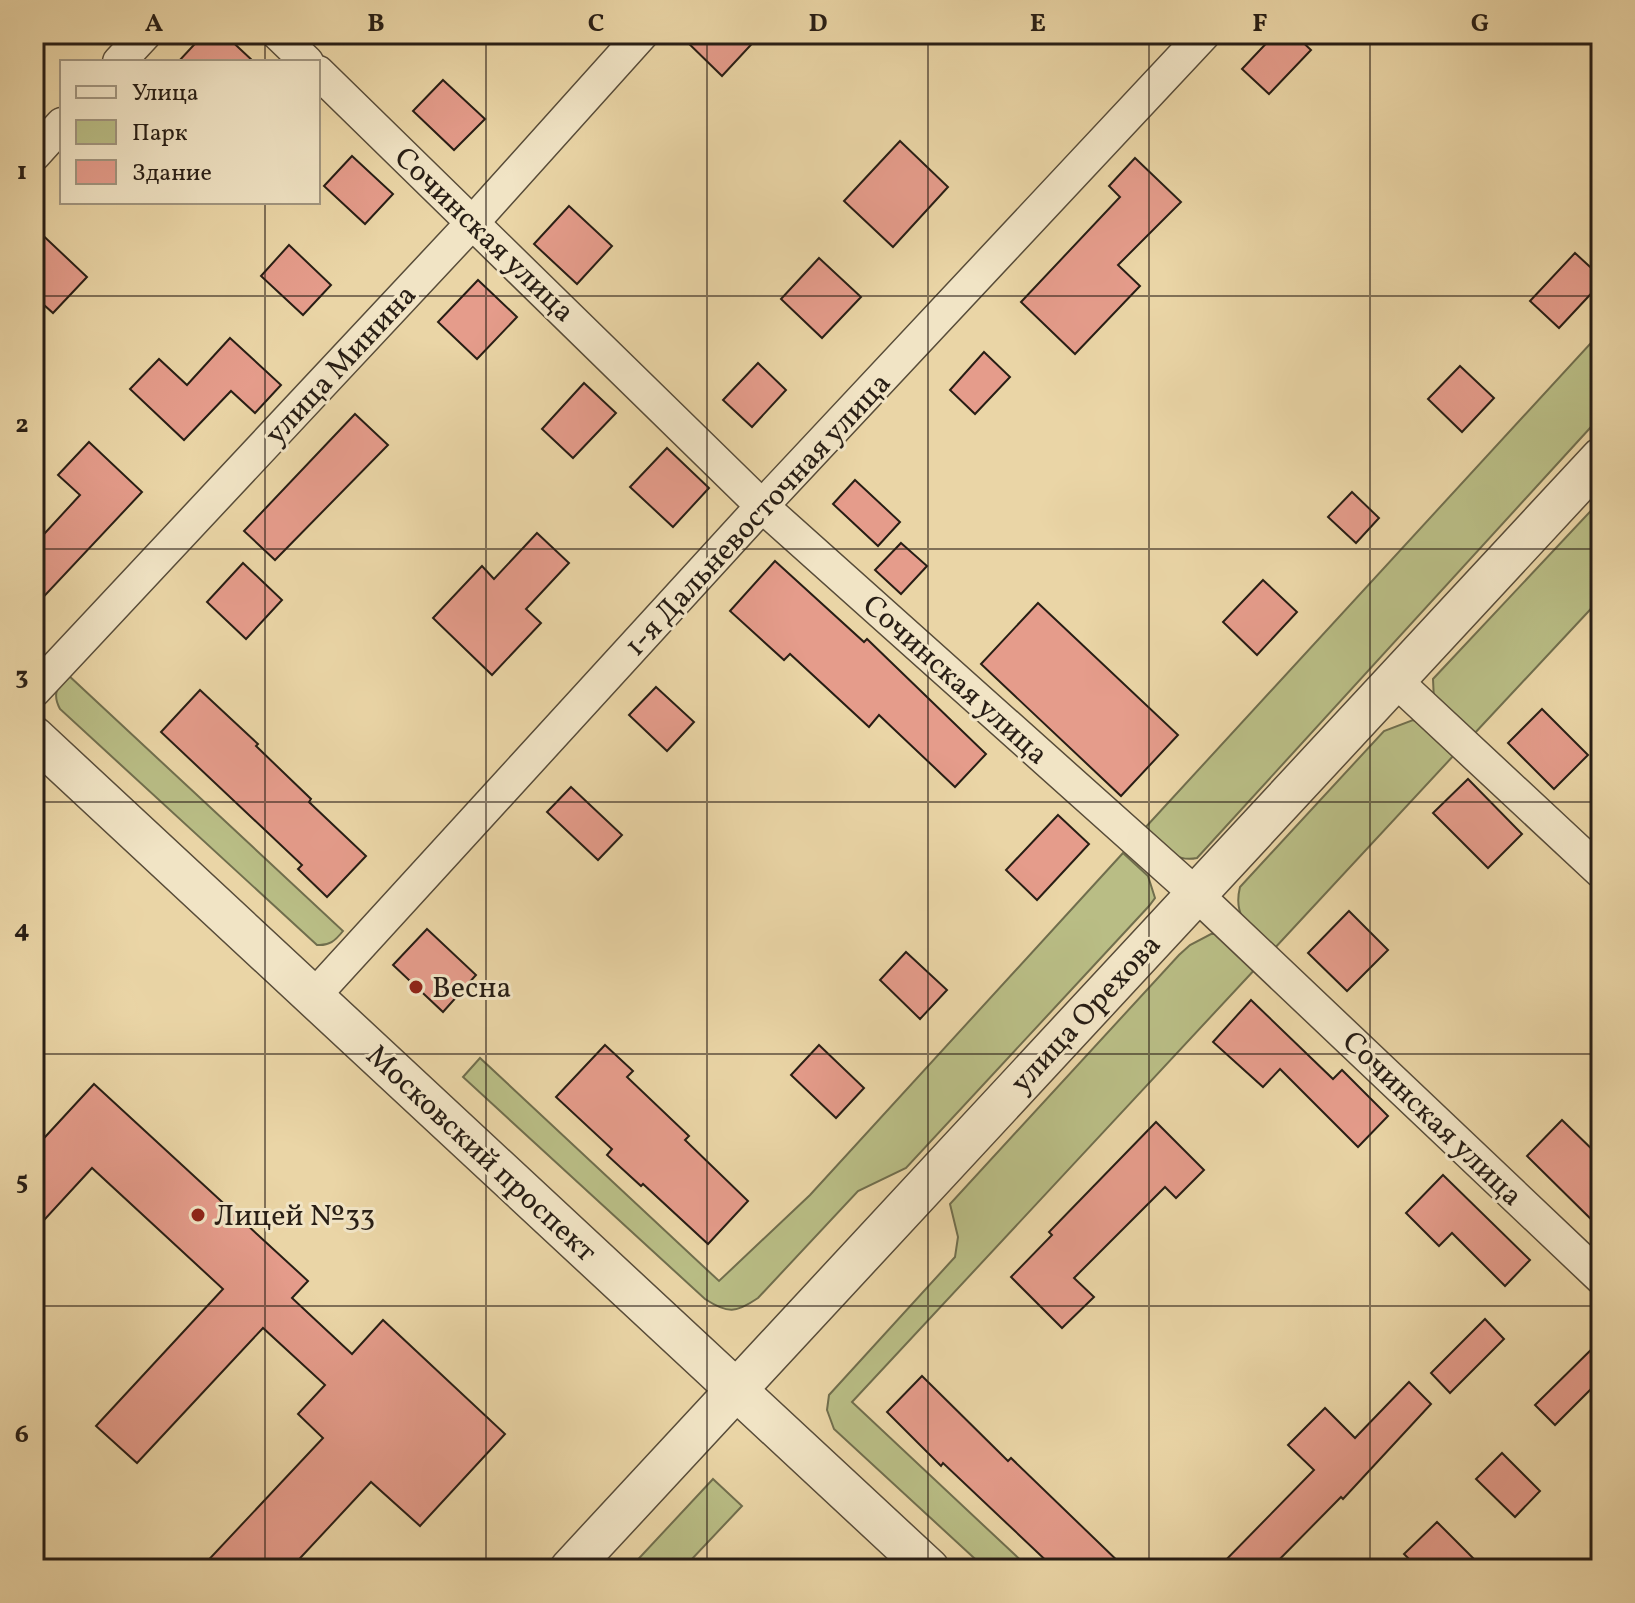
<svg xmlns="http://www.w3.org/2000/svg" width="1635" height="1603" viewBox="0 0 1635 1603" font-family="Vollkorn,serif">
  <rect width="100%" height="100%" fill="#ead5a6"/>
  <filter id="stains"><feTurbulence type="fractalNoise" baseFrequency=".0025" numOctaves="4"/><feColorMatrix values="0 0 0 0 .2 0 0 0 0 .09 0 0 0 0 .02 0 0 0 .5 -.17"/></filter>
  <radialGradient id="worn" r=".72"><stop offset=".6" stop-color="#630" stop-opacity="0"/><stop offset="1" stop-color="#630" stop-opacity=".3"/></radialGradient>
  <g fill="#b9bd85" stroke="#706e4d" stroke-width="2">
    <path d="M1601 332V416L1197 858C1173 863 1162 845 1144 829Z"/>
    <path d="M1601 500V598L1473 735 1434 701 1433 679Z"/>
    <path d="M67 674 343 931C335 941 329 946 317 945L60 709C52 694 57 688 67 674Z"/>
    <path d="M1413 720 1424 725 1455 754 1273 950C1252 929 1232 919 1240 887L1384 731Z"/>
    <path d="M1123 853 1148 876 1155 898 1149 906 906 1168 858 1191 758 1298C736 1313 728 1314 705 1299L463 1077 480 1058 719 1281 810 1195Z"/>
    <path d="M1211 934H1220L1258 966 852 1402 1030 1569H986L834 1429 827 1410 829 1395 955 1257 958 1237 950 1204 1179 955 1190 945Z"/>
    <path d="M713 1479 742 1506 690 1561 692 1569H629Z"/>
  </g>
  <g fill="#e59c8b" stroke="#281e15" stroke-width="2">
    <path d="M204 34H224L254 62H178Z"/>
    <path d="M679 34H761L722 76Z"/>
    <path d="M1275 34H1294L1311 50 1269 94 1242 69Z"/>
    <path d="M443 80 485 119 454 150 413 111Z"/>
    <path d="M900 141 948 187 893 247 844 201Z"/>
    <path d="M352 156 393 194 365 224 324 186Z"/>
    <path d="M1135 158 1181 202 1118 265 1140 286 1075 354 1021 302 1120 197 1109 186Z"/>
    <path d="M569 206 612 246 577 284 534 244Z"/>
    <path d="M34 227 87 277 53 313 34 296Z"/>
    <path d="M289 245 331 285 303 315 261 276Z"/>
    <path d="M1575 253 1601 277V283L1559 328 1530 301Z"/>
    <path d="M819 258 861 297 822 338 781 299Z"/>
    <path d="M478 280 517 317 477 359 438 322Z"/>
    <path d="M230 338 281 385 255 413 231 391 184 440 130 389 159 359 187 385Z"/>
    <path d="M984 352 1010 377 975 414 950 390Z"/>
    <path d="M758 363 786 390 752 427 723 400Z"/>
    <path d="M1460 366 1494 398 1462 432 1428 399Z"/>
    <path d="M584 383 616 413 573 458 542 429Z"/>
    <path d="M355 414 388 445 275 560 244 531Z"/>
    <path d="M89 442 142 492 34 607V545L80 495 58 475Z"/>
    <path d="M667 448 709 488 673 527 630 487Z"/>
    <path d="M855 480 900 522 878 546 833 504Z"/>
    <path d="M1352 492 1379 518 1356 543 1328 517Z"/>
    <path d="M537 533 569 563 526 609 541 623 492 675 433 618 482 566 494 579Z"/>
    <path d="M901 543 927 566 901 594 875 570Z"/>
    <path d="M775 561 864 642 867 639 986 754 955 787 879 715 869 727 790 654 784 660 730 611Z"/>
    <path d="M243 563 282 600 246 639 207 602Z"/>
    <path d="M1263 580 1297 612 1257 655 1223 622Z"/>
    <path d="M1038 603 1178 735 1121 796 981 664Z"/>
    <path d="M656 687 694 722 667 751 629 715Z"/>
    <path d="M200 690 258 744 256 746 311 799 309 802 366 856 327 897 298 869 302 865 161 732Z"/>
    <path d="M1542 709 1588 755 1554 789 1508 743Z"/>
    <path d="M1468 779 1522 834 1488 868 1433 813Z"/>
    <path d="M571 787 622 835 598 860 547 812Z"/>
    <path d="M1058 815 1089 844 1037 900 1006 870Z"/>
    <path d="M1349 911 1388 950 1347 991 1308 953Z"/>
    <path d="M427 929 476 975 443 1012 393 965Z"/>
    <path d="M906 952 947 990 920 1019 880 980Z"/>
    <path d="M1251 1000 1333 1079 1342 1070 1388 1116 1358 1147 1280 1069 1263 1087 1213 1042Z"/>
    <path d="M605 1045 633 1071 627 1077 689 1136 685 1140 748 1201 708 1244 643 1184 641 1186 607 1155 612 1149 556 1097Z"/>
    <path d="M819 1045 864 1088 836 1118 791 1075Z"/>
    <path d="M94 1084 308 1281 292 1298 352 1354 383 1320 505 1434 420 1526 371 1482 290 1569H200L323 1438 298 1414 325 1385 263 1328 137 1463 96 1426 223 1289 92 1168 34 1231V1149Z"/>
    <path d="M1562 1120 1601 1158V1229L1527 1156Z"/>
    <path d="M1156 1122 1204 1170 1176 1198 1165 1187 1074 1278 1094 1297 1062 1328 1011 1277 1052 1235 1049 1232Z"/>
    <path d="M1443 1175 1530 1260 1505 1286 1452 1233 1439 1246 1406 1213Z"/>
    <path d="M1485 1319 1504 1339 1450 1393 1431 1373Z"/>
    <path d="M1601 1340V1379L1555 1425 1535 1405Z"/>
    <path d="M922 1376 1008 1461 1011 1458 1126 1569H1055L943 1463 941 1466 887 1412Z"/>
    <path d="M1409 1382 1431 1404 1343 1499 1341 1497 1270 1569H1217L1314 1470 1288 1445 1325 1408 1355 1438Z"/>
    <path d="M1502 1453 1540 1491 1515 1517 1476 1479Z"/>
    <path d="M1437 1522 1484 1569H1419L1404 1554Z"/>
  </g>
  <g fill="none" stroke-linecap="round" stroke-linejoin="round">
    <g stroke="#584c39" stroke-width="35">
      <g id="minor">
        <path d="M278 34 307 62"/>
        <path d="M119 62 145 34"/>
        <path d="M318 72 762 506 1196 894 1601 1278"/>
        <path d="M34 155 62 124"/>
        <path d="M1395 680 1601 872"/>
        <path d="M34 691 473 222 642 34"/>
        <path d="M313 997 762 506 1204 34"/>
      </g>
    </g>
    <g stroke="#584c39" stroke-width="43">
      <g id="tertiary">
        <path d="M34 737 929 1569"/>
        <path d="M570 1569 1601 458"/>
      </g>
    </g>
    <use href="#minor" stroke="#f1e4c5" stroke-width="32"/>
    <use href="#tertiary" stroke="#f1e4c5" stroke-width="40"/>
  </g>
  <path fill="none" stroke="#281e15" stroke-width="2" stroke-opacity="0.55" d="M265 34V62M486 34V1569M707 34V1569M928 34V1569M1149 34V1569M1370 34V1569M265 202V1569M34 296H1601M34 549H1601M34 802H1601M34 1054H1601M34 1306H1601"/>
  <g fill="#8f2418" stroke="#f1e4c5" stroke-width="3">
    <circle cx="416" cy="987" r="8"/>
    <circle cx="198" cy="1215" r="8"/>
  </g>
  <g text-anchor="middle" stroke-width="6" stroke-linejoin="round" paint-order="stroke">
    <g font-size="30" fill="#281e15" stroke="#f1e4c5">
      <text transform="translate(485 234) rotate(44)" y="10">Сочинская улица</text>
      <text transform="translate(340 364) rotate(-47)" y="10">улица Минина</text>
      <text transform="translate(757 514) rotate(-47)" y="10">1-я Дальневосточная улица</text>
      <text transform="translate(956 679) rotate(42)" y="10">Сочинская улица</text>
      <text transform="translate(1085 1013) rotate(-47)" y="10">улица Орехова</text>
      <text transform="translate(1433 1118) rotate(44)" y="10">Сочинская улица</text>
      <text transform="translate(482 1153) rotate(43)" y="10">Московский проспект</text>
    </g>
    <g font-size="30" fill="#281e15" stroke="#f1e4c5" text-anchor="start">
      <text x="432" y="997">Весна</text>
      <text x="214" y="1225">Лицей №33</text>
    </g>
  </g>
  <rect width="1635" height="1603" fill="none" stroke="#ead5a6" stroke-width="88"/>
  <rect x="60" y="60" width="260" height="144" fill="#f1e4c5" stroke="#a1957f" stroke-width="2"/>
  <rect x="76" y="86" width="40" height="12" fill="#f1e4c5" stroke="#a1957f" stroke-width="2"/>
  <text x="132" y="100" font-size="24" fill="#281e15">Улица</text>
  <rect x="76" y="120" width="40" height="24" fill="#b9bd85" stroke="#a1957f" stroke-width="2"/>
  <text x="132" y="140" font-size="24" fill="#281e15">Парк</text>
  <rect x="76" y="160" width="40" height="24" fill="#e59c8b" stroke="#a1957f" stroke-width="2"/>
  <text x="132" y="180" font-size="24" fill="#281e15">Здание</text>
  <rect x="44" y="44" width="1547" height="1515" fill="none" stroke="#281e15" stroke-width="3"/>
  <g font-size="26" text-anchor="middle" font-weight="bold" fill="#281e15">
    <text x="154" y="31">A</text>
    <text x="376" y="31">B</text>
    <text x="596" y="31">C</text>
    <text x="818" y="31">D</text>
    <text x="1038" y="31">E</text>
    <text x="1260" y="31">F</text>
    <text x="1480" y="31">G</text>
    <text x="22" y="179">1</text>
    <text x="22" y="432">2</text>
    <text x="22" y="684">3</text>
    <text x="22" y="937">4</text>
    <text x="22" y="1189">5</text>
    <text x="22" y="1442">6</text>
  </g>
  <rect width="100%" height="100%" filter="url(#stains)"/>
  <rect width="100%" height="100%" fill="url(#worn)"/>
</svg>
